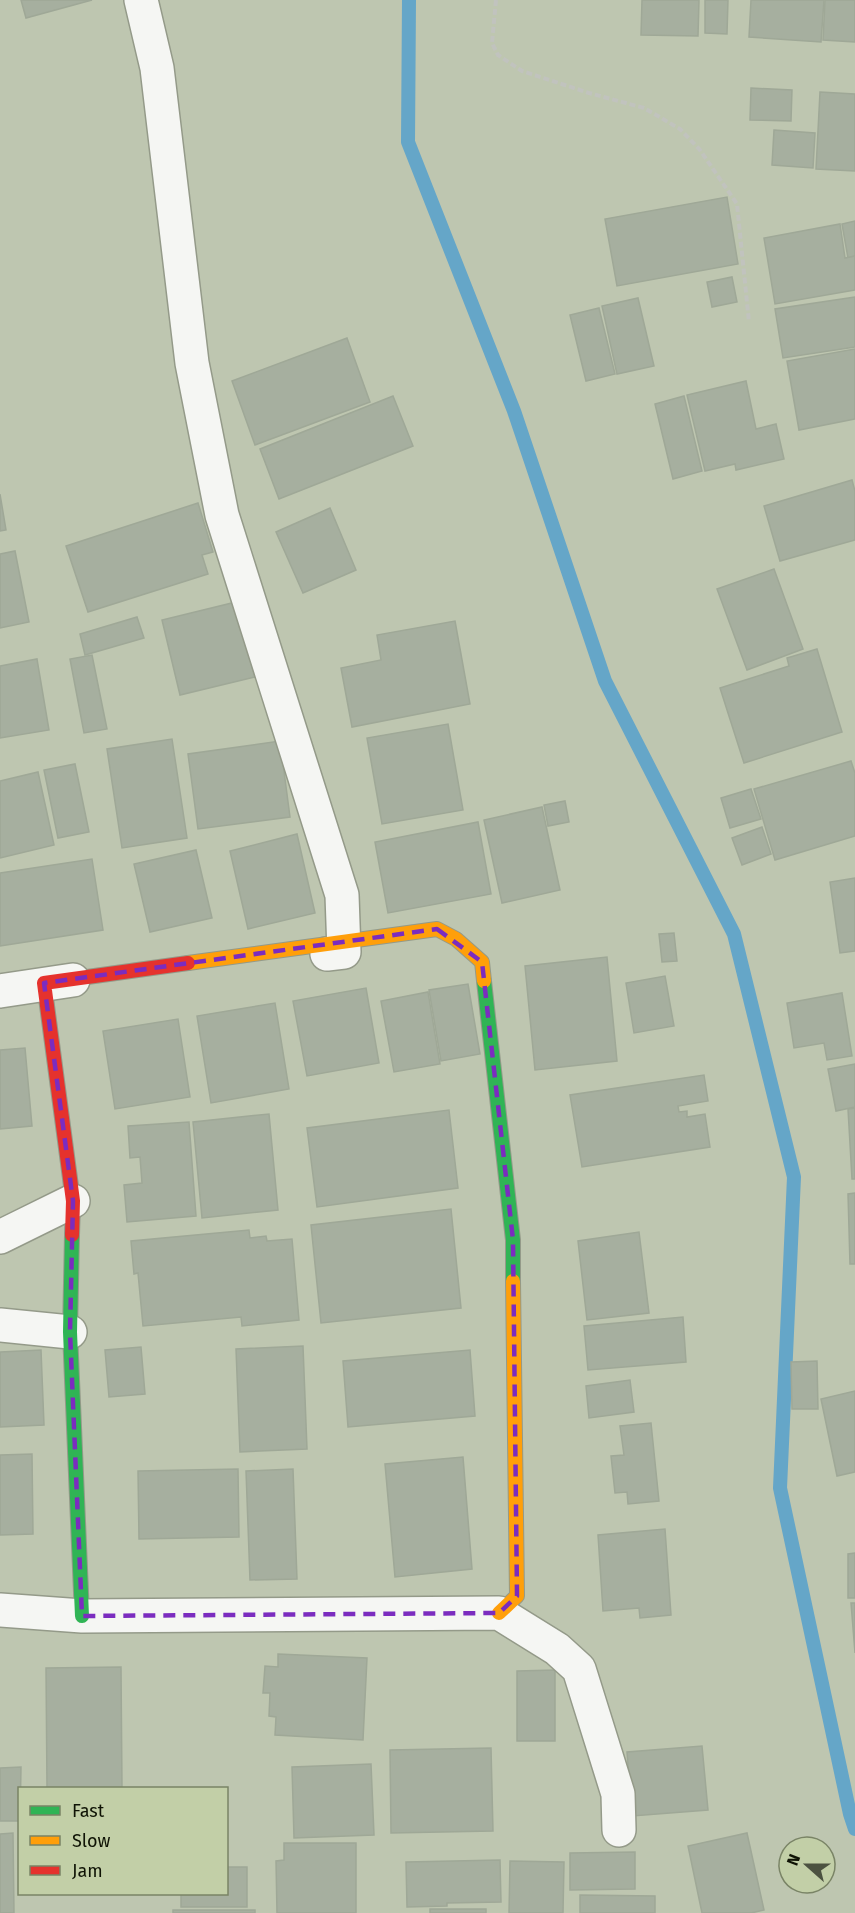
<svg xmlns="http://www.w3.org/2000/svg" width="855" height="1913" viewBox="0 0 855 1913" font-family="'Fira Sans',sans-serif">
  <rect width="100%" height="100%" fill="#bec6b0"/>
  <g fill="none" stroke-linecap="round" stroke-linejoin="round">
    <path stroke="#65a6c8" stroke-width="14" d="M409 0 408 142 514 411 605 681 734 934 794 1177 780 1488 850 1814 855 1829"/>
  </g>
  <g fill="#a6af9f" stroke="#9fa897" stroke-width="1.5">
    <path d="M21 0H92L26 18Z"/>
    <path d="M642 0H699L698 36 641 35Z"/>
    <path d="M705 0H728L727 34 705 33Z"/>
    <path d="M751 0H824L821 42 749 37Z"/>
    <path d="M825 0H855V42L823 40Z"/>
    <path d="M751 88 792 90 791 121 750 120Z"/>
    <path d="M820 92 855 94V171L816 169Z"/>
    <path d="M774 130 815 133 813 168 772 165Z"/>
    <path d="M727 197 738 264 617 286 605 219Z"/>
    <path d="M855 221V256L848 258 842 224Z"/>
    <path d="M840 224 845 258 855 256V290L775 304 764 238Z"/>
    <path d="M732 277 737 302 712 307 707 282Z"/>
    <path d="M855 297V347L783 358 775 309Z"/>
    <path d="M638 298 654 366 617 374 602 306Z"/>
    <path d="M599 308 615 374 586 381 570 315Z"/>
    <path d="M347 338 370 402 255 445 232 381Z"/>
    <path d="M855 349V419L799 430 787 361Z"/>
    <path d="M746 381 756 429 776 424 784 459 736 470 735 464 705 471 687 395Z"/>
    <path d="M393 396 413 446 279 499 260 449Z"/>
    <path d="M684 396 702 471 673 479 655 404Z"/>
    <path d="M852 480 855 491V540L780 561 764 506Z"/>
    <path d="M0 494 6 530 0 531Z"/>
    <path d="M198 503 213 552 202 555 208 574 88 612 66 546Z"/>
    <path d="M330 508 356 570 303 593 276 532Z"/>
    <path d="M15 551 29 622 0 628V554Z"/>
    <path d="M774 569 803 649 747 670 717 589Z"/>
    <path d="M236 602 255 677 180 695 162 620Z"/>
    <path d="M137 617 144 638 85 655 80 634Z"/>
    <path d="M455 621 470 704 352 727 341 668 381 660 377 635Z"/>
    <path d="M817 649 842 732 744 763 720 688 789 666 787 658Z"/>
    <path d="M92 655 107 729 84 733 70 659Z"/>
    <path d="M37 659 49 730 0 738V666Z"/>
    <path d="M448 724 463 810 382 824 367 738Z"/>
    <path d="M172 739 187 838 122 848 107 749Z"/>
    <path d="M280 741 290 817 198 829 188 754Z"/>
    <path d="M851 761 855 773V836L775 860 754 789Z"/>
    <path d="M75 764 89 832 58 838 44 770Z"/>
    <path d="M38 772 54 845 0 858V781Z"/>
    <path d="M751 789 761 819 730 828 721 798Z"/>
    <path d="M565 801 569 822 548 826 544 805Z"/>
    <path d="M542 807 560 890 502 903 484 820Z"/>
    <path d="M478 822 491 894 388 913 375 842Z"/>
    <path d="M762 827 771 854 742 865 732 838Z"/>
    <path d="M297 834 315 913 248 929 230 851Z"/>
    <path d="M196 850 212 918 150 932 134 864Z"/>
    <path d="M92 859 103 930 0 946V873Z"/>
    <path d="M855 878V951L840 953 830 882Z"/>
    <path d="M674 933 677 961 662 962 659 934Z"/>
    <path d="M607 957 617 1061 535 1070 525 966Z"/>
    <path d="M665 976 674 1026 634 1033 626 983Z"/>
    <path d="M468 984 480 1054 441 1061 429 990Z"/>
    <path d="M366 988 379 1063 307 1076 293 1001Z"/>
    <path d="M428 992 440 1064 394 1072 381 1001Z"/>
    <path d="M842 993 852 1056 827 1060 824 1043 794 1048 787 1003Z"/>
    <path d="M275 1003 289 1089 211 1103 197 1016Z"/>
    <path d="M178 1019 190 1097 115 1109 103 1031Z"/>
    <path d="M25 1048 32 1126 0 1129V1050Z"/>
    <path d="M855 1064V1107L836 1111 828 1069Z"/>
    <path d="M704 1075 708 1101 678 1106 679 1112 687 1111V1117L705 1114 710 1147 582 1167 570 1095Z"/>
    <path d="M855 1108V1179H852L848 1109Z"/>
    <path d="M449 1110 458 1188 317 1207 307 1128Z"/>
    <path d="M269 1114 278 1210 202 1218 193 1122Z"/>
    <path d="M189 1122 196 1216 127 1222 124 1185 142 1183 140 1157 130 1158 128 1126Z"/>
    <path d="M855 1193V1264H850L848 1194Z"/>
    <path d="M451 1209 461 1308 321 1323 311 1225Z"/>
    <path d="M249 1230 250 1238 266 1236 267 1241 292 1239 299 1320 242 1326 241 1317 143 1326 138 1273 134 1274 131 1241Z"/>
    <path d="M639 1232 649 1313 587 1320 578 1241Z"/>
    <path d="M683 1317 686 1362 588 1370 584 1326Z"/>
    <path d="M303 1346 307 1449 240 1452 236 1349Z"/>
    <path d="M141 1347 145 1394 109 1397 105 1350Z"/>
    <path d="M41 1350 44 1425 0 1427V1352Z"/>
    <path d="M470 1350 475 1416 348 1427 343 1361Z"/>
    <path d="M817 1361 818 1409H792L791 1362Z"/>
    <path d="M630 1380 634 1412 589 1418 586 1386Z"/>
    <path d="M855 1391V1472L837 1476 821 1399Z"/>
    <path d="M651 1423 659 1501 628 1504 627 1492 615 1493 611 1456 624 1455 620 1426Z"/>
    <path d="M32 1454 33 1534 0 1535V1455Z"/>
    <path d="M463 1457 472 1569 395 1577 385 1464Z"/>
    <path d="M238 1469 239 1537 139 1539 138 1471Z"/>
    <path d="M293 1469 297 1579 250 1580 246 1471Z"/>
    <path d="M665 1529 671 1615 640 1618 639 1608 603 1611 598 1535Z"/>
    <path d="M855 1553V1598H848V1554Z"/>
    <path d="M851 1603H855V1653Z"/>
    <path d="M278 1654 367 1658 363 1740 275 1735 276 1717 269 1716 270 1693H263L265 1666 278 1667Z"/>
    <path d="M121 1667 122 1788H47L46 1668Z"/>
    <path d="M555 1670V1741H517V1671Z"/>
    <path d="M702 1746 708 1810 632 1816 627 1752Z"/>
    <path d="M491 1748 493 1831 391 1833 390 1750Z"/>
    <path d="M371 1764 374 1835 294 1838 292 1767Z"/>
    <path d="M21 1767 20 1821H0V1768Z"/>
    <path d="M13 1833 14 1913H0V1834Z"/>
    <path d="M747 1833 764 1910 751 1913H702L688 1846Z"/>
    <path d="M284 1843H356V1913H277L276 1861 284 1860Z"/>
    <path d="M635 1852V1889L570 1890V1853Z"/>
    <path d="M500 1860 501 1902 447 1903V1906L407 1907 406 1862Z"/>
    <path d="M510 1861 564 1862 563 1913H509Z"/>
    <path d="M226 1867H247V1907H181V1894H226Z"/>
    <path d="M580 1895 655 1896V1913H580Z"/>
    <rect x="430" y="1909" width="56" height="4"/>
    <rect x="173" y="1910" width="82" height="3"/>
  </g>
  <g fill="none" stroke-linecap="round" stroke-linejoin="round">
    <g stroke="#949a89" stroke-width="36">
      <g id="street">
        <path d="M141 0 157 68 192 363 222 515 342 895 344 952 327 954"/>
        <path d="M0 991 73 980"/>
        <path d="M0 1237 73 1201"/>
        <path d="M0 1325 70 1332"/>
        <path d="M0 1610 82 1616 499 1613 557 1649 579 1669 618 1794 619 1830"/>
      </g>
    </g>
    <g stroke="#949a89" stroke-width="16">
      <g id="fast">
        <path d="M484 981 513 1240V1281"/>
        <path d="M72 1235 70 1332 82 1616"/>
      </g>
    </g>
    <g stroke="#949a89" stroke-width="16">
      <g id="slow">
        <path d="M188 963 437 929 456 939 482 962 484 981"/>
        <path d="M499 1613 517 1596 513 1281"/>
      </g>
    </g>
    <g stroke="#949a89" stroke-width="16">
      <path id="jam" d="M72 1235 73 1201 44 983 188 963"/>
    </g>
    <path stroke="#c1c3be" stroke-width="4" stroke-dasharray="6 3" stroke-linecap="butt" d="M496 0 492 43 498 55 522 71 589 93 644 108 680 129 700 150 737 204 749 322"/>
    <use href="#street" stroke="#f5f6f3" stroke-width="33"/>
    <use href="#fast" stroke="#30b455" stroke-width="14"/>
    <use href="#slow" stroke="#ff9f0a" stroke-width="14"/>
    <use href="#jam" stroke="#e5322d" stroke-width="14"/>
  </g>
  <path fill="none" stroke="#7b2cbf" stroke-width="4.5" stroke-dasharray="12 8" stroke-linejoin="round" d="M437 929 482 962 513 1240 517 1596 499 1613 82 1616 70 1332 73 1201 44 983Z"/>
  <rect x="18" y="1787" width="210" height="108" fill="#c2cfa7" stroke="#7a8466" stroke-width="1.5"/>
  <rect x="30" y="1806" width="30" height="9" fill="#30b455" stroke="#7a8466" stroke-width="1.5"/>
  <text x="72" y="1817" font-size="18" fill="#0f1305">Fast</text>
  <rect x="30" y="1836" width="30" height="9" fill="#ff9f0a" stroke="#7a8466" stroke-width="1.5"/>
  <text x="72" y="1847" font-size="18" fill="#0f1305">Slow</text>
  <rect x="30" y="1866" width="30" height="9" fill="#e5322d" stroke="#7a8466" stroke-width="1.5"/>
  <text x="72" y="1877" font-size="18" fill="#0f1305">Jam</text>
  <g transform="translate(807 1865) rotate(291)"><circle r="28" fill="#c2cfa7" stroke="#7a8466" stroke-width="1.5"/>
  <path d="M0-4.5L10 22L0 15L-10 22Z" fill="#4c5241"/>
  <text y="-9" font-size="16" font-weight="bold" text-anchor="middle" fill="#0f1305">N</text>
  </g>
</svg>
